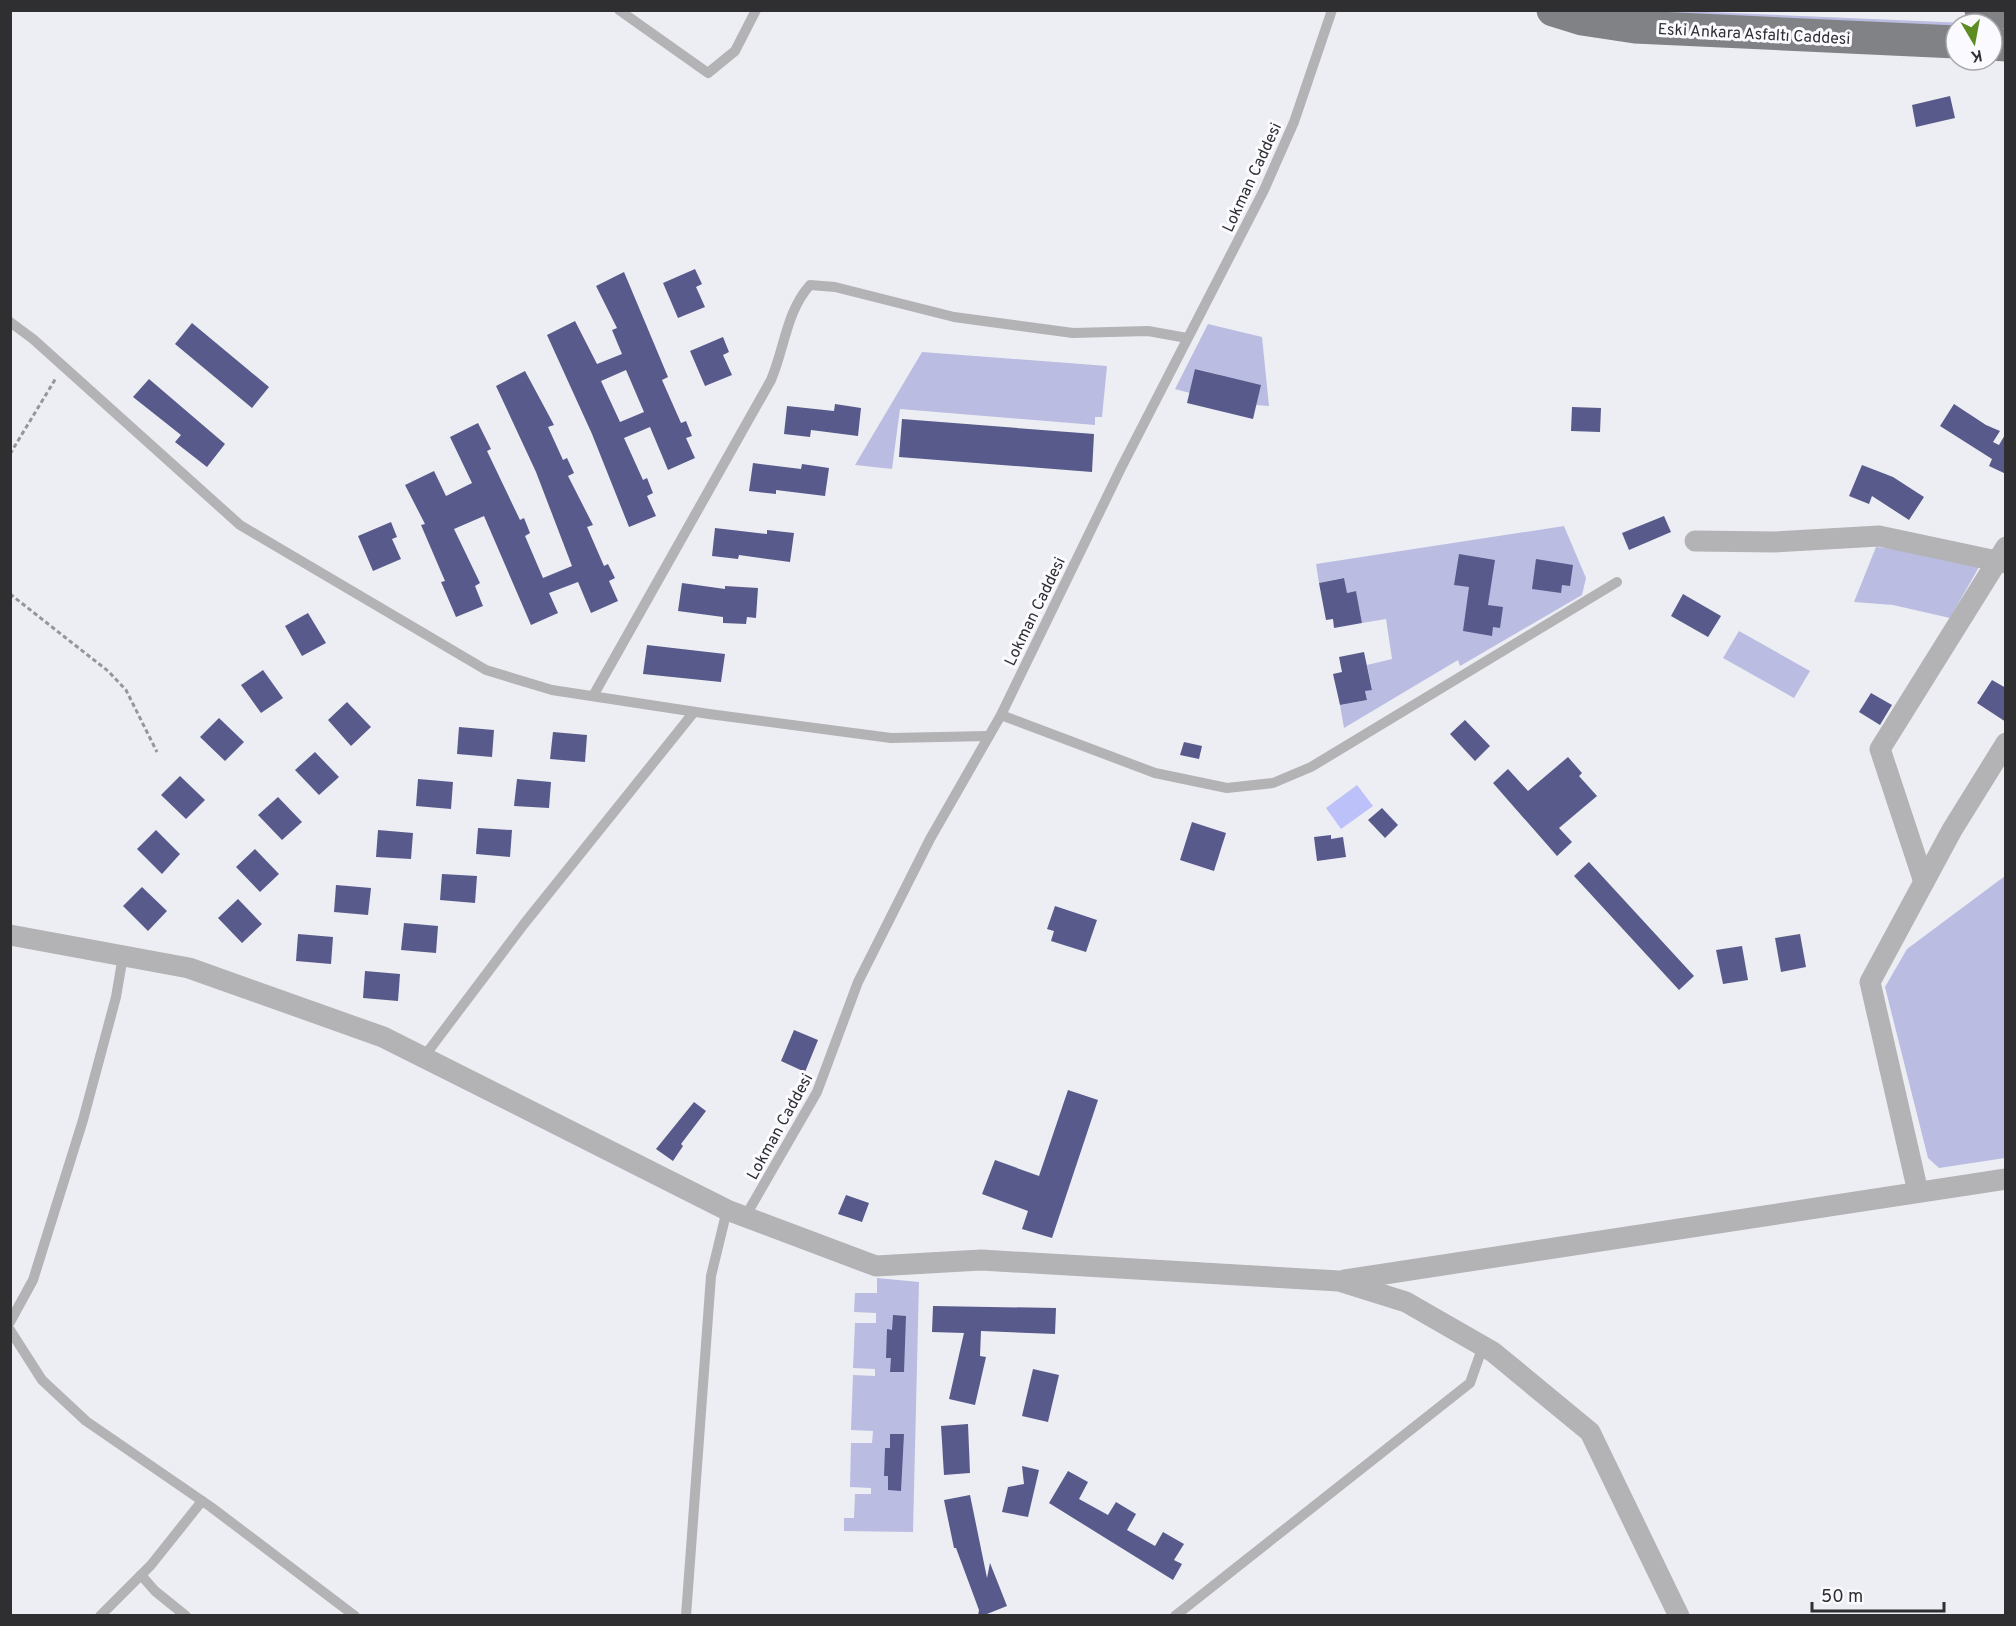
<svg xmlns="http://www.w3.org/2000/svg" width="2016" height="1626" viewBox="0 0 2016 1626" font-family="Overpass,sans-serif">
  <rect width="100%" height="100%" fill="#edeef3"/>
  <g fill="#babde1">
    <path d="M1662 10 1708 12 1990 24H1956V32L1591 11Z"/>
    <path d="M1208 324 1262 337 1269 406 1256 405 1260 385 1235 379 1216 396 1220 375 1196 369 1190 393 1175 389Z"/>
    <path d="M922 352 1107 366 1102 417H1095V425L900 409 892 469 855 465Z"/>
    <path d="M1564 526 1586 578 1582 595 1460 666 1458 660 1344 728 1340 705 1367 700 1365 691 1372 689 1367 665 1392 659 1386 619 1362 623 1356 591 1347 593 1343 578 1319 583 1316 564Z"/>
    <path d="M1876 547 1919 552 1979 567 1950 618 1893 605 1854 602Z"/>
    <path d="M1739 631 1810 671 1794 698 1723 658Z"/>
    <path d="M2005 876V1158L1939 1168 1928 1158 1885 987 1907 949Z"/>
    <path d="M877 1278 919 1282 913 1532 844 1531V1518H854L855 1494H871V1488L850 1487 851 1443H872L873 1431 851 1430 853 1375 875 1376V1369L853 1368 855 1323H876V1313L854 1312 855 1293H877Z"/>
  </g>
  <path fill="#bdc1fa" d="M1357 785 1373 806 1341 829 1326 808Z"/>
  <g fill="#585a8b" fill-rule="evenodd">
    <path d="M1950 96 1955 118 1916 127 1912 105Z"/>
    <path d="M695 269 702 284 696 287 705 307 678 318 663 283Z"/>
    <path d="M624 272 668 377 662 380 681 423 686 421 692 436 686 438 695 458 668 470 650 427 624 438 643 480 647 478 653 493 647 496 656 516 629 527 592 434 547 335 575 321 597 364 622 354 612 330 617 328 596 286ZM626 370 644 412 620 422 601 381Z"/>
    <path d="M192 323 269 387 252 408 175 344Z"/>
    <path d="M723 337 729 352 723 355 732 375 705 386 690 351Z"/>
    <path d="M1195 369 1261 385 1253 419 1187 403Z"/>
    <path d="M525 371 554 425 548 427 563 460 567 458 574 473 568 476 593 525 587 527 604 566 608 564 615 578 609 581 618 601 591 613 578 582 549 593 558 613 531 625 484 516 454 529 480 583 475 586 483 606 456 617 441 582 445 581 421 525 425 524 405 485 434 471 446 496 472 483 450 437 478 423 491 449 487 451 520 520 524 518 530 533 525 536 543 578 572 566 536 472 496 386Z"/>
    <path d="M149 379 225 444 207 467 175 442 181 435 133 397Z"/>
    <path d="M835 404 861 408 858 436 811 430 810 437 784 434 787 406 834 411Z"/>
    <path d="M1954 404 1986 425 2000 431 1993 442 1999 445 2006 433V474L1989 466 1992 459 1940 426Z"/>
    <path d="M1572 407 1601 408 1600 432 1571 431Z"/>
    <path d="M902 419 1094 434 1092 472 899 457Z"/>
    <path d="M753 463 801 469 802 464 829 468 825 496 776 490V494L749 491Z"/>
    <path d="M1862 465 1893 477 1924 497 1909 520 1872 496 1869 504 1849 496Z"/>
    <path d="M1664 516 1671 532 1629 550 1622 533Z"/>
    <path d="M391 522 397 537 392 539 401 559 373 571 358 536Z"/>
    <path d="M715 528 767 534V530L794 533 790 562 739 555 738 559 712 556Z"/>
    <path d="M1459 554 1495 560 1488 605 1503 607 1500 628 1493 627 1492 636 1463 631 1469 587 1454 585Z"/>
    <path d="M1536 559 1573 565 1570 586 1562 585 1561 593 1532 589Z"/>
    <path d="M1344 578 1347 593 1356 591 1362 623 1334 628 1333 619 1326 620 1319 583Z"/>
    <path d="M682 583 725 589V586L758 588 756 618 747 617 746 624 723 623V617L678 611Z"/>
    <path d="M1683 594 1721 616 1708 637 1671 616Z"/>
    <path d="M308 613 326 643 302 656 285 626Z"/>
    <path d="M647 645 725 654 721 682 643 674Z"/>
    <path d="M1364 652 1372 690 1365 691 1367 700 1340 705 1333 674 1342 672 1339 657Z"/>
    <path d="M263 670 283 698 261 713 241 685Z"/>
    <path d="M1992 680 2006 688V722L1977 703Z"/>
    <path d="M1871 693 1892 705 1880 725 1859 712Z"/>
    <path d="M347 702 371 727 351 746 328 720Z"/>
    <path d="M219 718 244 742 225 761 200 737Z"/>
    <path d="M1465 720 1490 746 1475 761 1450 734Z"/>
    <path d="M459 727 494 730 492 757 457 754Z"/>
    <path d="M553 732 587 735 585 762 550 759Z"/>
    <path d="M1184 742 1202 746 1199 759 1180 755Z"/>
    <path d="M315 752 339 777 319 795 295 770Z"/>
    <path d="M1568 757 1582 773 1579 776 1597 796 1559 828 1572 842 1557 856 1493 783 1508 769 1528 791Z"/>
    <path d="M180 776 205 800 186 819 161 795Z"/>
    <path d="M418 779 453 782 451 809 416 806Z"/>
    <path d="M517 779 551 782 549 808 514 806Z"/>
    <path d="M278 797 302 822 282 840 258 815Z"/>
    <path d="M1382 808 1398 825 1385 838 1368 820Z"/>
    <path d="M1192 822 1226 833 1214 871 1180 860Z"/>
    <path d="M478 828 512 830 510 857 476 854Z"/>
    <path d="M156 830 180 854 162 874 137 849Z"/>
    <path d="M378 830 413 833 411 859 376 857Z"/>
    <path d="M1331 835V839L1343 837 1346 857 1317 861 1314 837Z"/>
    <path d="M255 849 279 874 260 892 236 867Z"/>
    <path d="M1589 862 1694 976 1679 990 1574 876Z"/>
    <path d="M442 874 477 876 475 903 440 900Z"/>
    <path d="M336 885 371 888 368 915 334 912Z"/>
    <path d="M142 887 167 911 148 931 123 906Z"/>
    <path d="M238 899 262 924 242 943 218 918Z"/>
    <path d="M1055 906 1097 920 1086 952 1051 941 1054 931 1047 929Z"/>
    <path d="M404 923 438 926 436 953 401 950Z"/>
    <path d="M298 934 333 937 331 964 296 961Z"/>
    <path d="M1800 934 1806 967 1781 972 1775 938Z"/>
    <path d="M1742 946 1748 980 1723 984 1716 950Z"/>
    <path d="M365 971 400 974 398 1001 363 998Z"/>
    <path d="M794 1030 818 1040 805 1072 781 1061Z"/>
    <path d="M1068 1090 1098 1100 1052 1238 1022 1229 1028 1211 982 1194 995 1160 1039 1176Z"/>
    <path d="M694 1102 706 1111 681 1144 683 1146 673 1161 656 1149Z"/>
    <path d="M846 1195 869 1203 862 1222 838 1214Z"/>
    <path d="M933 1306 1056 1308 1055 1334 981 1331 980 1356 986 1357 975 1405 949 1399 964 1333 932 1332Z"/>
    <path d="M893 1315 906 1316 904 1372H890L891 1358H886L887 1329 892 1330Z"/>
    <path d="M1033 1369 1059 1375 1048 1422 1022 1416Z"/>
    <path d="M968 1424 970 1473 944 1475 941 1426Z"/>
    <path d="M890 1434H904L901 1491 888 1490V1476H884L885 1448H890Z"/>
    <path d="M1022 1466 1039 1470 1028 1517 1002 1512 1008 1487 1024 1484Z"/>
    <path d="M1068 1471 1088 1482 1079 1499 1108 1515 1116 1502 1136 1514 1127 1530 1155 1546 1163 1532 1184 1544 1174 1560 1182 1564 1173 1580 1049 1503Z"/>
    <path d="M970 1495 987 1578 990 1563 1007 1606 982 1616H978L979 1610 956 1548H954L944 1500Z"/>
  </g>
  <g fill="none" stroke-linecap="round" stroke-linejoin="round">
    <g stroke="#959699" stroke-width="3" stroke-dasharray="4.5 3" stroke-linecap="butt">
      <path d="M10 454 56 378"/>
      <path d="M10 594 108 671 126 690 157 752"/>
    </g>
    <g stroke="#b3b3b6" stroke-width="10">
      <path d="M619 10 708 73 735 51 756 10"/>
      <path d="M10 322 33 339 240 525 486 670 552 690 709 714 891 738 989 736"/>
      <path d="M593 696 771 380C785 347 786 312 810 285L835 287 954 317 1073 333 1148 331 1187 338"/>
      <path d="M1001 715 1155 773 1227 788 1273 783 1311 767 1617 582"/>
      <path d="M423 1058 524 924 694 712"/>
      <path d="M745 1217 817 1092 858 982 930 839 1001 715 1121 468 1264 190 1294 122 1332 10"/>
      <path d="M10 1322 33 1280 83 1120 116 997 123 956"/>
      <path d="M10 1330 42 1380 86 1421 211 1507 355 1616"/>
      <path d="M141 1575 155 1591 186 1616"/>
      <path d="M100 1616 151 1565 202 1501"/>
      <path d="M686 1616 711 1276 727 1210"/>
      <path d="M1175 1616 1470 1383 1483 1346"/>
    </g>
    <g stroke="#b3b3b6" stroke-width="21">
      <path d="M1695 541 1775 542 1879 536 2006 563"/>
      <path d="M1924 882 1880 749 2006 547"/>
      <path d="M10 935 189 968 383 1037 727 1210 876 1266 981 1260 1339 1281 1406 1302 1493 1352 1590 1432 1679 1616"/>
      <path d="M1918 1192 1870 982 1952 830 2006 743"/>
      <path d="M1345 1280 2006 1179"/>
    </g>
    <g stroke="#818286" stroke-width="33">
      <path d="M1553 10 1582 19 1635 27 1956 42"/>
      <path d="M1981 10 2006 12"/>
      <path d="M1992 44 2006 45"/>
    </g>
  </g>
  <g text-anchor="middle" stroke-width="6" stroke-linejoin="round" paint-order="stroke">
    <g font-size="16" fill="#2f2f31" stroke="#fbfbff">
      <text transform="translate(1754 33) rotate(3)" y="6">Eski Ankara Asfaltı Caddesi</text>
      <text transform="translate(1251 177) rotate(-65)" y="6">Lokman Caddesi</text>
      <text transform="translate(1034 611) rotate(-64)" y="6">Lokman Caddesi</text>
      <text transform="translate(779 1126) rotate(-61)" y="6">Lokman Caddesi</text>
    </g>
  </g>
  <rect width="2016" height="1626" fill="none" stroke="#2f2f31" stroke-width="24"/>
  <g transform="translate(1974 42) rotate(170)"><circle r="28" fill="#fbfbff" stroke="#a9a9ad" stroke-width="1.5"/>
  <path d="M0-4.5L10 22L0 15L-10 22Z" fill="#5d8d22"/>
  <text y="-9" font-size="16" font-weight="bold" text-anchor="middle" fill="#2f2f31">K</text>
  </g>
  <path d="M1812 1602v9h132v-9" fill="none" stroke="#2f2f31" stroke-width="3"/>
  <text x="1821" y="1602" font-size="18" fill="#2f2f31" stroke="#fbfbff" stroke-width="4.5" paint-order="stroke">50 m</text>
</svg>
